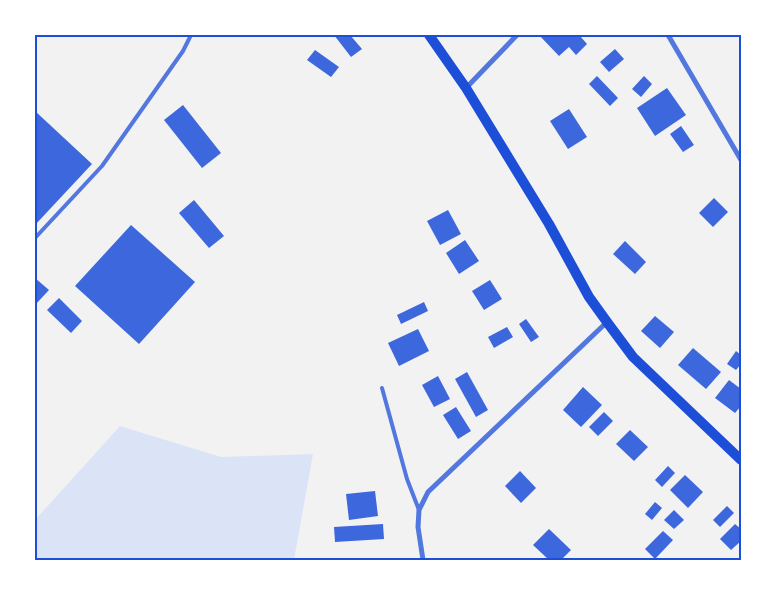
<svg xmlns="http://www.w3.org/2000/svg" width="776" height="595" viewBox="0 0 776 595" font-family="'Work Sans',sans-serif">
  <rect width="100%" height="100%" fill="#f2f2f2"/>
  <path fill="#dbe4f7" d="M120 426 221 457 313 454 294 560H35V520Z"/>
  <g fill="#3d67dc">
    <path d="M334 35H350L362 49 351 57Z"/>
    <path d="M539 35H582L580 36 587 44 576 55 569 47 559 56Z"/>
    <path d="M615 49 624 59 609 72 600 62Z"/>
    <path d="M315 50 339 67 331 77 307 60Z"/>
    <path d="M597 76 618 98 610 106 589 84Z"/>
    <path d="M644 76 652 84 641 97 632 89Z"/>
    <path d="M667 88 686 115 655 136 637 108Z"/>
    <path d="M183 105 221 153 202 168 164 120Z"/>
    <path d="M569 109 587 137 568 149 550 121Z"/>
    <path d="M35 111 92 164 35 225Z"/>
    <path d="M681 126 694 145 683 152 670 134Z"/>
    <path d="M714 198 728 212 713 227 699 213Z"/>
    <path d="M194 200 224 236 209 248 179 213Z"/>
    <path d="M448 210 461 234 440 245 427 221Z"/>
    <path d="M131 225 195 282 139 344 75 286Z"/>
    <path d="M465 240 479 261 459 274 446 253Z"/>
    <path d="M625 241 646 262 635 274 613 254Z"/>
    <path d="M35 278 49 290 35 305Z"/>
    <path d="M490 280 502 299 484 310 472 291Z"/>
    <path d="M59 298 82 321 71 333 47 310Z"/>
    <path d="M424 302 428 311 401 324 397 315Z"/>
    <path d="M655 316 674 332 660 348 641 331Z"/>
    <path d="M526 319 539 337 531 342 519 324Z"/>
    <path d="M507 327 513 337 494 348 488 337Z"/>
    <path d="M418 329 429 351 399 366 388 343Z"/>
    <path d="M693 348 721 372 706 389 678 365Z"/>
    <path d="M736 351 741 355V364L736 370 727 364Z"/>
    <path d="M467 372 488 410 476 417 455 379Z"/>
    <path d="M438 376 450 399 434 407 422 385Z"/>
    <path d="M729 380 741 389V406L735 413 715 398Z"/>
    <path d="M583 387 602 405 581 427 563 410Z"/>
    <path d="M456 407 471 431 458 439 443 415Z"/>
    <path d="M604 412 613 421 598 436 589 427Z"/>
    <path d="M630 430 648 447 634 461 616 444Z"/>
    <path d="M668 466 675 473 662 487 655 480Z"/>
    <path d="M520 471 536 488 521 503 505 486Z"/>
    <path d="M685 475 703 492 688 508 670 490Z"/>
    <path d="M375 491 378 516 349 520 346 494Z"/>
    <path d="M655 502 662 508 652 520 645 514Z"/>
    <path d="M727 506 734 513 720 527 713 520Z"/>
    <path d="M674 510 684 520 674 529 664 520Z"/>
    <path d="M383 524 384 539 335 542 334 527Z"/>
    <path d="M735 524 741 529V541L731 550 720 539Z"/>
    <path d="M549 529 571 550 561 560H549L533 545Z"/>
    <path d="M663 531 673 540 655 559 645 549Z"/>
  </g>
  <g fill="none" stroke-linecap="round" stroke-linejoin="round">
    <g stroke="#5277de" stroke-width="4">
      <path d="M35 238 102 166 183 51 191 35"/>
      <path d="M382 388 407 479 419 510"/>
    </g>
    <g stroke="#5277de" stroke-width="5">
      <path d="M668 35 741 160"/>
      <path d="M466 88 517 35"/>
      <path d="M423 560 418 527 419 510 428 492 607 322"/>
    </g>
    <path stroke="#1d4ed8" stroke-width="10" d="M429 35 466 88 549 224 589 297 607 322 633 357 741 460"/>
  </g>
  <rect width="776" height="595" fill="none" stroke="#ffffff" stroke-width="72"/>
  <rect x="36" y="36" width="704" height="523" fill="none" stroke="#1d4ed8" stroke-width="2"/>
</svg>
